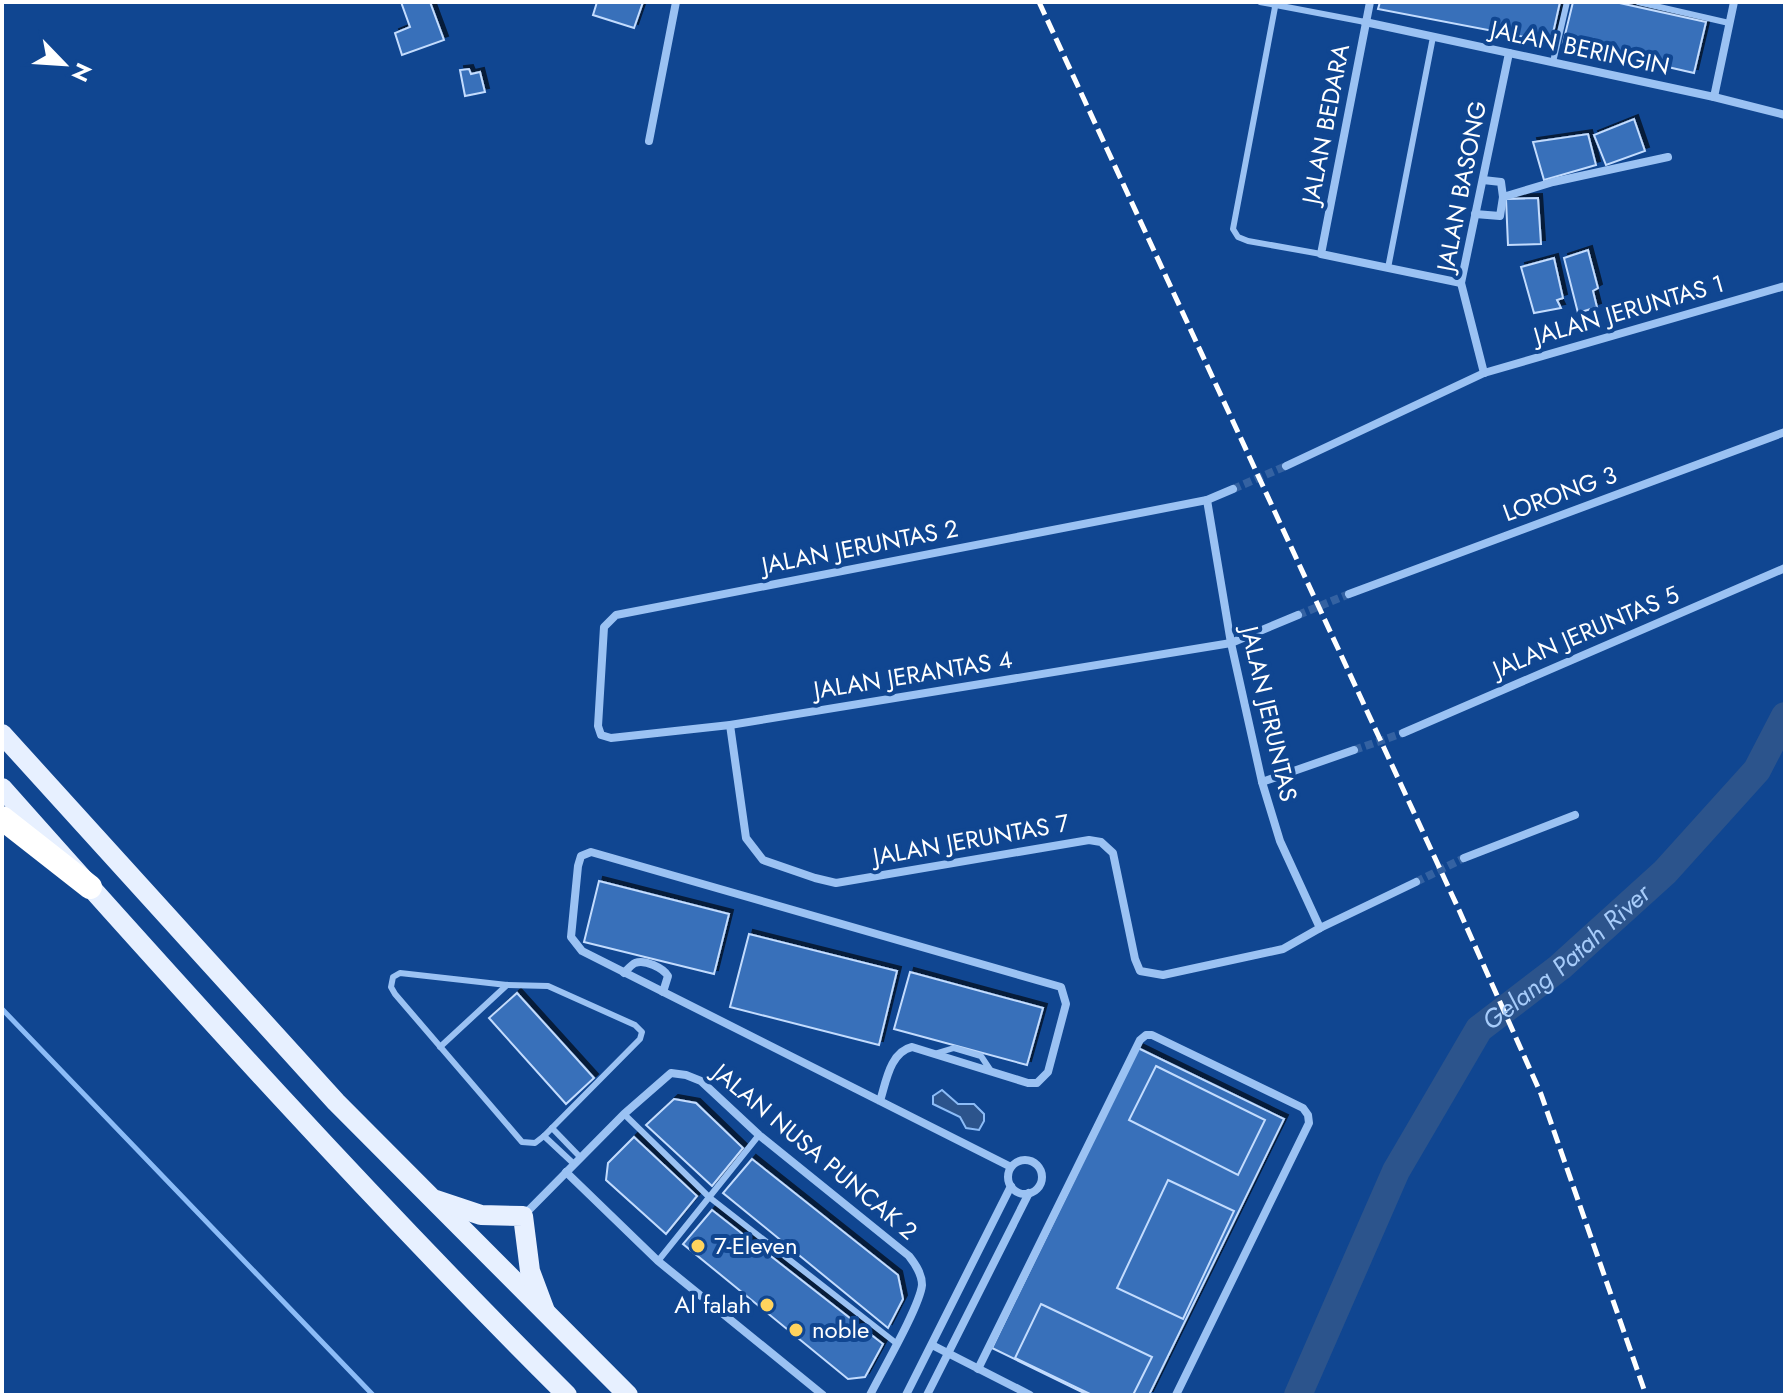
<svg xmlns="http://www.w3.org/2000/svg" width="1787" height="1397" viewBox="0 0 1787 1397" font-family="Jost,sans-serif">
  <defs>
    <filter id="shadow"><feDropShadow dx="4" dy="-4" stdDeviation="0" flood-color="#0009"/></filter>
  </defs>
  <rect width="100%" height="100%" fill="#104691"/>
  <path fill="#2c548c" stroke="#8cbcf7" stroke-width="2" d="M942 1090 958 1104H974L984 1114V1121L979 1130 966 1128 960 1117 933 1104V1096Z"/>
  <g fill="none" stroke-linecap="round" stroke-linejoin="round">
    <path stroke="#8cbcf7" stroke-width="5" d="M2 1009 373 1395"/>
    <path stroke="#2c548c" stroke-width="28" id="s1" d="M1298 1395 1396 1171 1479 1029 1560 967 1665 872 1757 770 1785 716"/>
  </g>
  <g fill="#3870ba" stroke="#c3dcfe" stroke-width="2" filter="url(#shadow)">
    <path d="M401 2H430L444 40 402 55 395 33 410 27Z"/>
    <path d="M597 2H643L634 28 593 15Z"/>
    <path d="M1380 2H1560L1551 42 1378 9Z"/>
    <path d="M1573 2H1615L1706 22 1694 73 1563 43Z"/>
    <path d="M469 69 471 74 480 72 485 92 465 96 460 70Z"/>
    <path d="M1634 119 1645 151 1606 165 1594 135Z"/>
    <path d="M1588 134 1596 165 1544 180 1533 142Z"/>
    <path d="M1538 198 1541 244 1508 245 1506 199Z"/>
    <path d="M1588 250 1598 288 1593 291 1597 307 1578 313 1564 258Z"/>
    <path d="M1554 258 1563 298 1557 300 1561 308 1534 313 1521 267Z"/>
    <path d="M599 881 729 914 714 974 584 942Z"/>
    <path d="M749 934 897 971 879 1045 730 1007Z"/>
    <path d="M910 972 1043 1008 1027 1065 894 1029Z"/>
    <path d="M517 993 594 1078 566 1104 489 1018Z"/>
    <path d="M1138 1048 1284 1119 1149 1395H1088L992 1348Z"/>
    <path d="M1156 1066 1265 1120 1238 1175 1129 1120Z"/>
    <path d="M674 1099 696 1103 743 1148 712 1186 646 1125Z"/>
    <path d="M634 1137 697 1196 666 1234 606 1180 608 1163Z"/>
    <path d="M752 1159 898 1275 903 1299 888 1328 723 1193Z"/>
    <path d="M1168 1180 1234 1211 1183 1319 1117 1288Z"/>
    <path d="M712 1210 883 1344 865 1377 848 1379 683 1244Z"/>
    <path d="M1041 1304 1152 1357 1133 1395H1092L1015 1358Z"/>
  </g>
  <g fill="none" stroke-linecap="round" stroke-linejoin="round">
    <g stroke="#3462a2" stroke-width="8" stroke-dasharray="8 4" stroke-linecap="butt">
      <path d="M1233 489 1286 466"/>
      <path d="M1298 615 1349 594"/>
      <path d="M1354 750 1403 733"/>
      <path d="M1416 882 1464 858"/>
    </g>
    <g stroke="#9bc2f3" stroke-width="6">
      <path d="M1260 2 1365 22"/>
      <path d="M1276 2 1233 229 1238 237 1248 241 1321 254"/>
      <path d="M1638 2 1729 23"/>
      <path d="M1553 62 1567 2"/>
      <path d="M1388 268 1433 37"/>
      <path d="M400 973 507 985 548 986 635 1025 642 1032 640 1039 544 1136 535 1143 522 1142 395 994 391 987 393 977Z"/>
      <path d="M440 1047 507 985"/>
      <path d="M934 1054 954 1048 981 1056 991 1071"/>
      <path d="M624 1114 709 1197 896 1343"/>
      <path d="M552 1128 581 1158"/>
      <path d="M544 1136 574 1164"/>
      <path d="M658 1261 759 1135"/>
    </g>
    <g stroke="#9bc2f3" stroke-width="8">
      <path d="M1370 2 1321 254 1461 283"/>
      <path d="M1365 22 1714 97 1785 115"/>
      <path d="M1714 97 1734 2"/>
      <path d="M649 141 676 2"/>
      <path d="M1483 180 1501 182 1503 197 1553 182 1668 157"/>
      <path d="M1475 214 1500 216 1503 197"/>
      <path d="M1484 373 1461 283 1509 53"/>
      <path d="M1286 466 1484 373 1785 286"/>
      <path d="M1233 489 1207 500 616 615 604 627 598 726 601 735 611 738 730 725 1231 643 1298 615"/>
      <path d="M1207 500 1231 643 1262 782 1280 841 1320 928"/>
      <path d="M1349 594 1785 432"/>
      <path d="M730 725 746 838 763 860 815 878 836 883 1089 840 1101 842 1113 853 1135 959 1140 971 1163 975 1283 949 1320 928 1416 882"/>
      <path d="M1403 733 1785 568"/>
      <path d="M1262 782 1354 750"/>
      <path d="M1464 858 1575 815"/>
      <path d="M624 973C626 971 632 964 635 963 645 959 663 968 668 976L663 992"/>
      <path d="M880 1101C886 1082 890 1052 912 1047L1028 1083H1037L1048 1072 1066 1004 1061 987 591 852 581 856 578 866 571 937 582 951 1011 1167"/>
      <circle cx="1025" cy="1177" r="17"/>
      <path d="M566 1172 658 1261 823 1395"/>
      <path d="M523 1216 624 1114 671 1073 686 1075 701 1081 759 1135 909 1256C916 1265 922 1274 922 1285 920 1306 881 1373 870 1395"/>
      <path d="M932 1345 1030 1395"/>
      <path d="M978 1369 1140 1040 1146 1035H1152L1303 1108 1308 1115 1309 1123 1176 1395"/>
      <path d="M906 1395 1011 1186"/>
      <path d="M927 1395 1029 1193"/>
    </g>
    <g stroke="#e7f0ff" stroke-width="20">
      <path d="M2 734 336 1102 628 1395"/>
      <path d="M2 788C186 995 371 1200 567 1395"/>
      <path d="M436 1200 481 1215 523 1216 530 1271 545 1311"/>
    </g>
    <path stroke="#fff" stroke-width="24" d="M2 818 90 887"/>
    <path stroke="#fff" stroke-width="5" stroke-dasharray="14 6" stroke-linecap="butt" d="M1039 2 1459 910 1541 1094 1646 1395"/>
  </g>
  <g fill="#ffd35d" stroke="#104691" stroke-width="3">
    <circle cx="698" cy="1246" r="8"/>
    <circle cx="767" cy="1305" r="8"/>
    <circle cx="796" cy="1330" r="8"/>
  </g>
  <g text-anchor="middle" stroke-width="8" stroke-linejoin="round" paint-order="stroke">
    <g font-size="24" fill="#fff" stroke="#104691">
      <text transform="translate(1580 48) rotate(12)" y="8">JALAN BERINGIN</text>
      <text transform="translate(1326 124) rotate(-79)" y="8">JALAN BEDARA</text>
      <text transform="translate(1462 186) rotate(-79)" y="8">JALAN BASONG</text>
      <text transform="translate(1629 310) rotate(-16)" y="8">JALAN JERUNTAS 1</text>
      <text transform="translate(1560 494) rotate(-20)" y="8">LORONG 3</text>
      <text transform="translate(860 547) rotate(-11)" y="8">JALAN JERUNTAS 2</text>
      <text transform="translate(1586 632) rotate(-23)" y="8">JALAN JERUNTAS 5</text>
      <text transform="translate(913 675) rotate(-9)" y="8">JALAN JERANTAS 4</text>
      <text transform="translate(1269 714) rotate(77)" y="8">JALAN JERUNTAS</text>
      <text transform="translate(971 840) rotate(-10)" y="8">JALAN JERUNTAS 7</text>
      <text transform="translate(815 1152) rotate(40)" y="8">JALAN NUSA PUNCAK 2</text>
    </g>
    <g font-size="24" fill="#fff" stroke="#104691" text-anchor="start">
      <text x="714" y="1254">7-Eleven</text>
      <text x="751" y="1313" text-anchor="end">Al falah</text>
      <text x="812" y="1338">noble</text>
    </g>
    <g font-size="26" font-style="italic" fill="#a7ccfa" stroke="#104691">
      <text dy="9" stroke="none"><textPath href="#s1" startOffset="522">Gelang Patah River</textPath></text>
    </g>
  </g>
  <rect width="1787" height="1397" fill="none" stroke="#ffffff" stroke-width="8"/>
  <g transform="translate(64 64) rotate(115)" stroke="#104691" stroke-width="6" paint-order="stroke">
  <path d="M0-6L14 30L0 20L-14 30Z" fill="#ffffff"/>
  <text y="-12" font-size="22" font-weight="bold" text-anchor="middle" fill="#ffffff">N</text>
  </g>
</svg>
